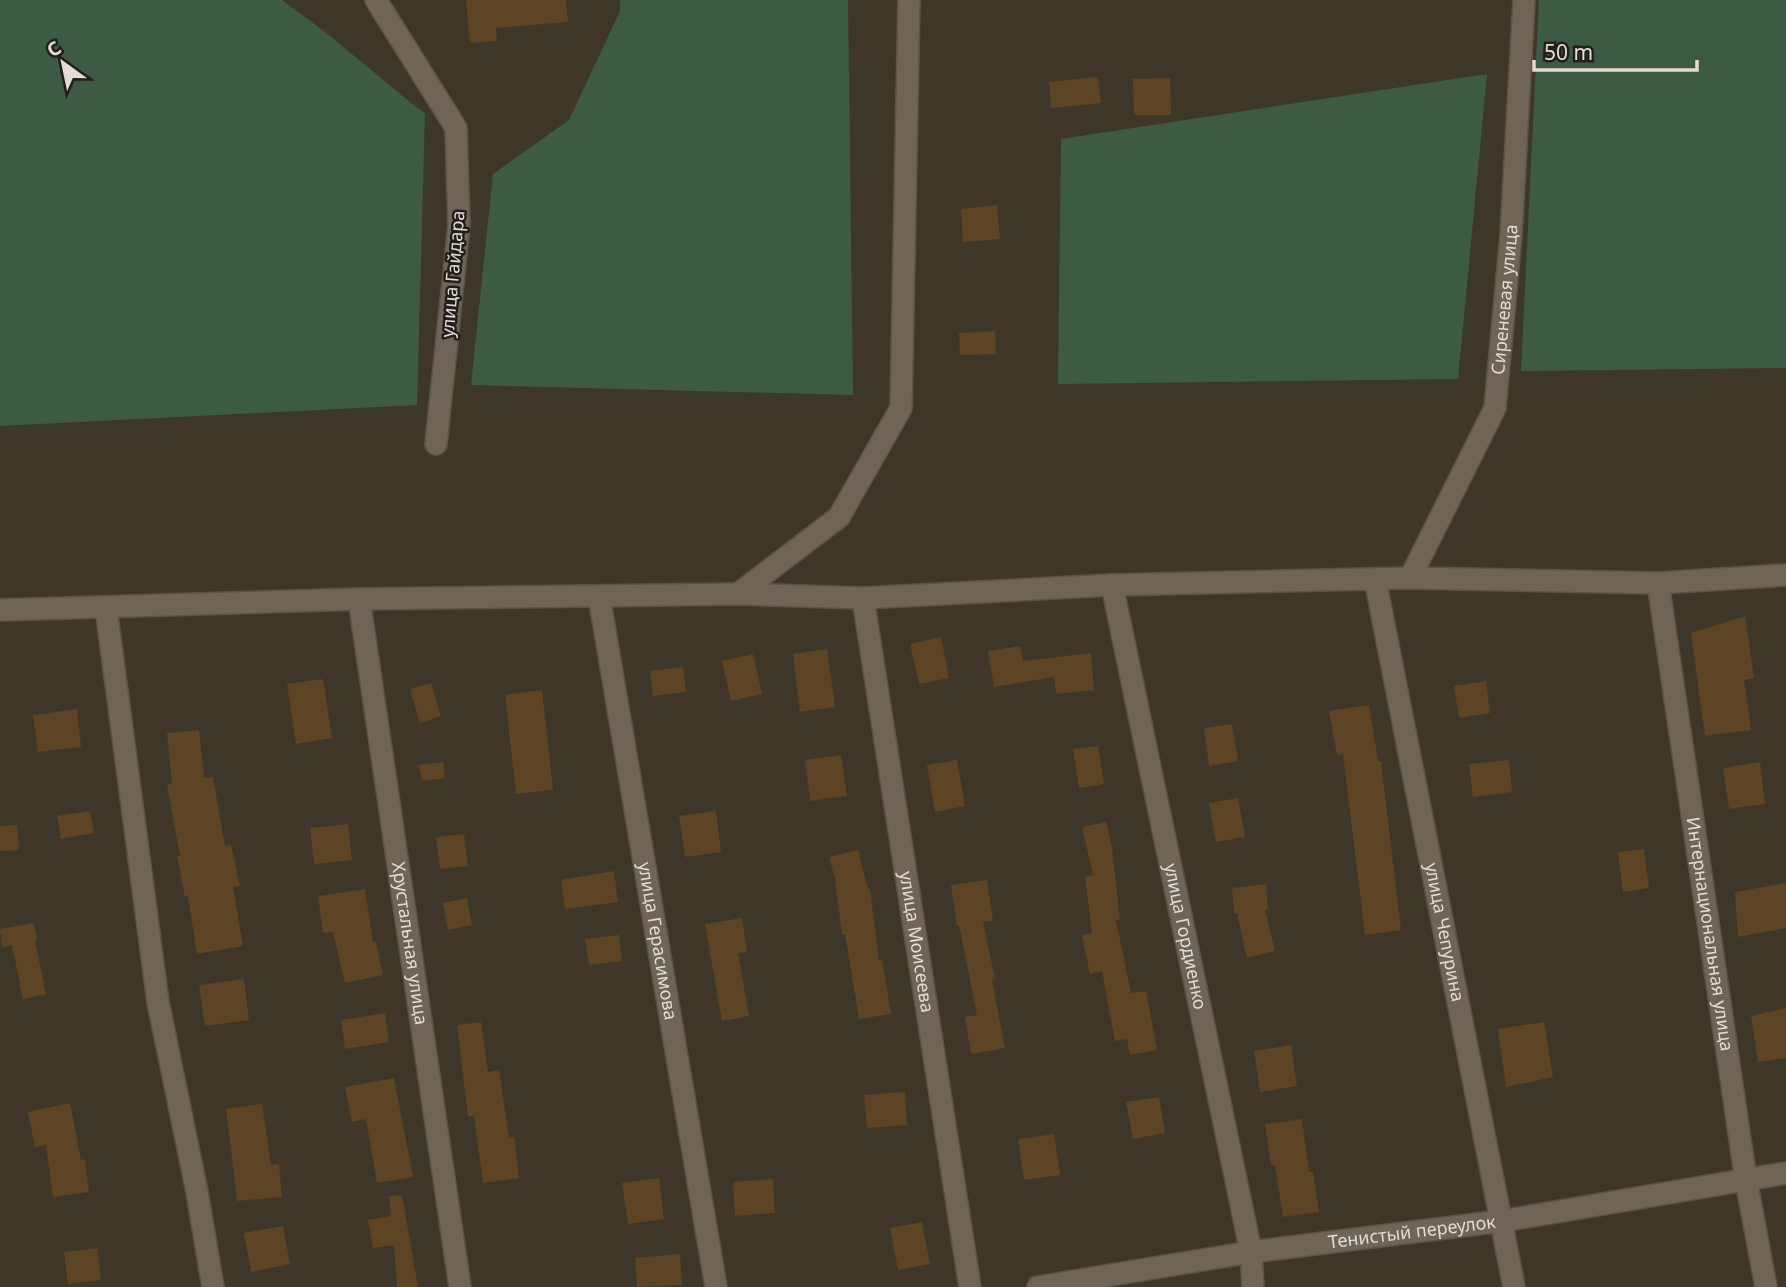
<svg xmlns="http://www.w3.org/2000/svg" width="1786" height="1287" viewBox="0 0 1786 1287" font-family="'Noto Sans',sans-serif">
  <rect width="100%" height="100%" fill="#3f362a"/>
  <g fill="#3d5b44">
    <path d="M0 0H282L320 28 425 114 417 405 0 426Z"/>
    <path d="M620 0H848L853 395 471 385 493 174 569 120 620 11Z"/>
    <path d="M1539 0H1786V368L1521 371Z"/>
    <path d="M1487 74 1458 379 1058 384 1061 139Z"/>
  </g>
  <g fill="#5c4425">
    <path d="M466 0H566L568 22 496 28 497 41 470 43Z"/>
    <path d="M1098 77 1101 103 1051 108 1049 82Z"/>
    <path d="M1170 78 1171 115H1134L1133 79Z"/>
    <path d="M997 205 1000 239 963 242 961 209Z"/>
    <path d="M995 331 996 354 960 355 959 333Z"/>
    <path d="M1745 616 1754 678 1744 680 1751 730 1705 736 1691 633Z"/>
    <path d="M941 637 949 678 919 684 910 644Z"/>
    <path d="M1020 646 1023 661 1091 653 1094 690 1056 694 1054 677 994 687 988 651Z"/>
    <path d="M827 649 835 707 800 712 793 654Z"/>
    <path d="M753 654 762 694 731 701 722 661Z"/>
    <path d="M683 667 686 692 653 696 650 671Z"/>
    <path d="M323 679 332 738 296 744 287 684Z"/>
    <path d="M1486 681 1490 713 1459 718 1454 686Z"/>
    <path d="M431 683 441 716 420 723 410 689Z"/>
    <path d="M542 690 553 790 516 794 505 695Z"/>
    <path d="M1369 705 1378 761H1381L1401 930 1365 935 1343 754 1337 755 1329 711Z"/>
    <path d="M77 709 81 747 38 752 33 715Z"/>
    <path d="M1232 724 1238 761 1209 766 1204 728Z"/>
    <path d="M199 730 204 778 213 777 225 846 231 845 240 886 233 887 243 946 197 954 188 896 185 897 177 856H180L167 785 172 784 167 733Z"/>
    <path d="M1098 746 1104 784 1079 788 1073 749Z"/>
    <path d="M841 755 847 796 810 801 805 760Z"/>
    <path d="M957 760 965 806 935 812 927 765Z"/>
    <path d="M1509 760 1512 792 1473 797 1469 764Z"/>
    <path d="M443 762 445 778 422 781 419 765Z"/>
    <path d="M1760 762 1765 804 1729 809 1723 768Z"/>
    <path d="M1238 798 1245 837 1216 842 1209 803Z"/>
    <path d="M90 811 94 833 61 839 57 816Z"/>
    <path d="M716 811 721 852 685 857 679 816Z"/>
    <path d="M1106 822 1112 848 1120 920H1116L1131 993 1146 991 1157 1050 1130 1055 1127 1039 1115 1041 1102 971 1090 974 1082 935 1092 933 1085 876 1093 875 1082 827Z"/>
    <path d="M348 824 352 860 314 864 310 828Z"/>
    <path d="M17 825 19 850 0 851V826Z"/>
    <path d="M464 834 468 866 440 869 436 837Z"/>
    <path d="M1644 849 1649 888 1623 892 1618 852Z"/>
    <path d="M858 850 868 889H870L879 960 882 959 891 1014 859 1019 845 934 842 935 835 879 829 857Z"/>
    <path d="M614 871 618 902 565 909 561 880Z"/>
    <path d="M987 880 993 921 983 922 995 979 992 980 1005 1048 971 1054 965 1017 977 1015 959 925 957 926 951 885Z"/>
    <path d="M1786 883V928L1738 937 1735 892Z"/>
    <path d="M1266 884 1268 910H1265L1275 951 1247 958 1237 913H1234L1232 888Z"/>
    <path d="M365 889 373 942H376L383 975 345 983 333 932 323 933 318 896Z"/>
    <path d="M467 898 472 925 448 930 443 903Z"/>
    <path d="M742 918 747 952 738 953 749 1016 722 1021 705 924Z"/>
    <path d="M34 923 37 941H35L46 994 23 999 12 945 2 947 0 929Z"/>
    <path d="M619 935 622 961 589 965 585 939Z"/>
    <path d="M244 979 249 1020 205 1026 199 985Z"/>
    <path d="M1786 1008V1058L1758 1062 1751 1016Z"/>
    <path d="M385 1013 389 1042 345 1049 341 1020Z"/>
    <path d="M481 1022 488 1072 499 1070 509 1138 514 1137 519 1178 483 1183 474 1116H468L457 1025Z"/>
    <path d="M1544 1022 1553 1077 1506 1087 1498 1029Z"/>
    <path d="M1291 1045 1297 1086 1260 1092 1254 1051Z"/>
    <path d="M394 1078 413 1177 377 1183 366 1119 352 1122 345 1087Z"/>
    <path d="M905 1092 907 1125 867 1128 864 1095Z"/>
    <path d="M1159 1097 1165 1133 1133 1139 1126 1102Z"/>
    <path d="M70 1103 81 1160 85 1159 89 1192 53 1197 46 1145 35 1147 28 1112Z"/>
    <path d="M262 1104 271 1165 279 1164 282 1197 237 1201 226 1109Z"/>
    <path d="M1302 1119 1309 1172H1313L1319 1212 1283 1217 1275 1165H1271L1265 1124Z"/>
    <path d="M1054 1134 1060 1175 1024 1180 1018 1139Z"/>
    <path d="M659 1178 664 1219 628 1224 622 1183Z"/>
    <path d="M773 1179 775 1213 735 1216 733 1182Z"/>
    <path d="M402 1195 418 1287H397L394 1245 373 1248 368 1220 391 1216 389 1196Z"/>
    <path d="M922 1222 930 1264 898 1270 890 1228Z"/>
    <path d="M283 1226 290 1264 251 1272 244 1233Z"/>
    <path d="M97 1248 101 1280 68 1284 64 1252Z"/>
    <path d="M680 1254 682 1285 637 1287 635 1258Z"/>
  </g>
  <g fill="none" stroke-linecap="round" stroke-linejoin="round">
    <g stroke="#5b5248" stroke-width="24">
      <g id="minor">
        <path d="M376 0 456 128 459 225 436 444"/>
        <path id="s1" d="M1410 578 1495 408 1511 235 1524 0"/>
        <path id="s2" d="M1375 579 1514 1287"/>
        <path id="s3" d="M1658 583 1746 1180 1766 1287"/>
        <path id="s4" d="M1112 585 1251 1252 1253 1287"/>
        <path d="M738 594 839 517 901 408 909 0"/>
        <path id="s5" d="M599 596 716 1287"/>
        <path id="s6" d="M863 598 970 1287"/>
        <path id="s7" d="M359 599 460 1287"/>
        <path d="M106 608 158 1002 197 1192 213 1287"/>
        <path d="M0 610 359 599 738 594 863 598 1112 585 1410 578 1658 583 1786 575"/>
        <path id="s8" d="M1038 1287 1251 1252 1502 1221 1786 1173"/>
      </g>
    </g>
    <use href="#minor" stroke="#6e6457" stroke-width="21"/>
  </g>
  <g text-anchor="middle" stroke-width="5" stroke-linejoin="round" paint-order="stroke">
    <g font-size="18" fill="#e2dcd4" stroke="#221e19">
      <text transform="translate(453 274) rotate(-85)" y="6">улица Гайдара</text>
      <text dy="6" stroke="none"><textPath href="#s1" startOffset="299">Сиреневая улица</textPath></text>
      <text dy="6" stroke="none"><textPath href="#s2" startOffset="360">улица Чепурина</textPath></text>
      <text dy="6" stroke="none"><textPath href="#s3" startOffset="355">Интернациональная улица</textPath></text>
      <text dy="6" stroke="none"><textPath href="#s4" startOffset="359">улица Гордиенко</textPath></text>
      <text dy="6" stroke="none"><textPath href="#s5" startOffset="350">улица Герасимова</textPath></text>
      <text dy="6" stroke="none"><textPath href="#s7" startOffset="348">Хрустальная улица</textPath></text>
      <text dy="6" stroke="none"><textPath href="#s6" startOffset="348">улица Моисеева</textPath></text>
      <text dy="6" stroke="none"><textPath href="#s8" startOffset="378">Тенистый переулок</textPath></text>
    </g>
  </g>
  <g transform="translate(63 63) rotate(327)" stroke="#221e19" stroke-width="5" paint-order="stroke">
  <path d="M0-5L12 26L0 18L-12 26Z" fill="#e2dcd4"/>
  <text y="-10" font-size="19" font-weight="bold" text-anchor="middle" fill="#e2dcd4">С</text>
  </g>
  <path d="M1534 60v10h163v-10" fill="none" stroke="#e2dcd4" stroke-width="3.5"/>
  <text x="1544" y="60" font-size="21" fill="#e2dcd4" stroke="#221e19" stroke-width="5" paint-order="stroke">50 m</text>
</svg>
